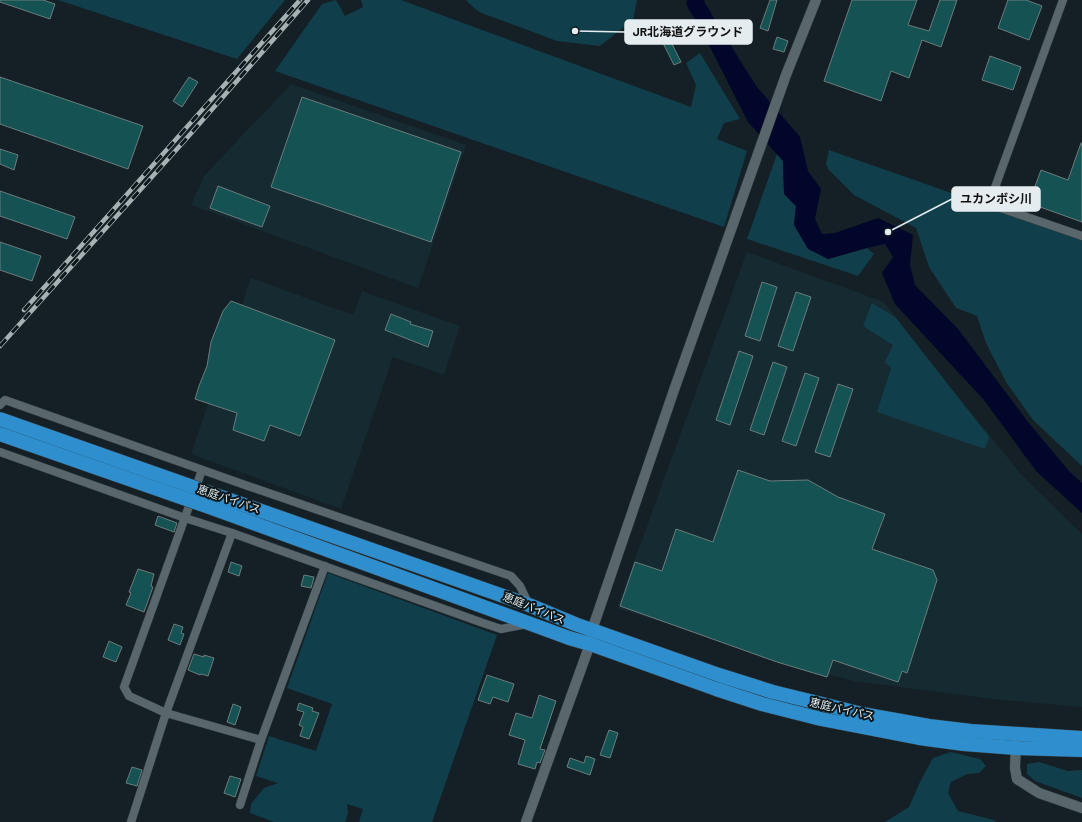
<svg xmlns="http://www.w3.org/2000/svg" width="1082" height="822" viewBox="0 0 1082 822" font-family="Barlow,'Noto Sans JP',sans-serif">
  <rect width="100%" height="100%" fill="#142025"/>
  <g fill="#162a31">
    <path d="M291 84 466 145 418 288 191 205 204 176Z"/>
    <path d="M747 252 884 302 951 388 1021 474 1082 534V707L993 699 854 681 834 676 617 608Z"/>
    <path d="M251 278 353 315 362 291 460 326 444 375 393 357 341 509 191 454Z"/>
  </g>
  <g fill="#113e4b">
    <path d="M58 0H285L237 59Z"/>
    <path d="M336 0 345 16 363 7 361 0H401L691 107 696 85 686 63 700 53 740 119 724 123 717 139 747 151 724 227 275 71 322 4Z"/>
    <path d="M466 0H637L633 20 600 46 557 41 479 12 472 6Z"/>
    <path d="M829 150 1082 239V466L1033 420 1006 382 986 343 977 316 956 308 929 267 916 228 854 195 828 169 826 164Z"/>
    <path d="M777 154 783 161 784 194 796 206 794 225 828 259 867 248 874 254 858 276 747 239Z"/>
    <path d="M872 303 896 318 989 437 985 449 877 412 891 368 885 362 893 345 863 326Z"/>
    <path d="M328 573 497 635 432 822H359L363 809 347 804 348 813 345 822H274L250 813 251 804 264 788 278 783 256 776 269 736 316 751 332 704 287 688Z"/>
    <path d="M951 752 980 759 986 766 979 773 967 774 951 782 948 793 958 811 994 820 995 822H885L909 807 920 782 933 758Z"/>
    <path d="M1039 762 1068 771 1082 770V798L1035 781 1027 774V764Z"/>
  </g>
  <path fill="#02062a" d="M723 34 757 87 800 137 808 171 821 189 815 219 822 234 835 233 878 218 913 235 910 264 915 285 958 329 1028 422 1068 470 1082 483V513L1036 471 984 400 895 304 882 273 893 257 885 244 867 248 828 259 808 249 794 225 796 206 784 194 783 161 748 122 708 43Z"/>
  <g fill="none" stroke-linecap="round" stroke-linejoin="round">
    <path stroke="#02062a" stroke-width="17" d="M696 0 695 3 728 57"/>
  </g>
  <g fill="#155253" stroke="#6b7c7c">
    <path d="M0 0H43L55 4 50 19 0 2Z"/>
    <path d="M770 0H777L768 31 760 28Z"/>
    <path d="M852 0H917L908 25 929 31 940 0H957L941 47 922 40 909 78 891 71 881 101 824 81Z"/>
    <path d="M1008 0H1026L1042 6 1029 40 998 28Z"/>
    <path d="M666 32 681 62 674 65 659 35Z"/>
    <path d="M777 37 788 41 784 52 773 49Z"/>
    <path d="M990 56 1021 67 1013 90 982 80Z"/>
    <path d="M0 77 143 126 128 169 0 124Z"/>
    <path d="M189 77 198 82 182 107 173 101Z"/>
    <path d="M302 97 461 152 431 242 271 187Z"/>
    <path d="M1081 143H1082V222L1029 203 1041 170 1068 180Z"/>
    <path d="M0 149 18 155 14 170 0 164Z"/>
    <path d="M218 186 270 206 262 227 210 208Z"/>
    <path d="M0 191 75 217 67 239 0 216Z"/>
    <path d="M0 242 41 256 32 281 0 270Z"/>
    <path d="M762 282 777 287 760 341 745 336Z"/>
    <path d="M796 292 811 297 793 351 778 346Z"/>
    <path d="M231 301 335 340 300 436 270 425 264 441 233 430 237 413 195 399 199 386 207 366 211 342 223 311Z"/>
    <path d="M391 314 411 322 410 324 433 331 428 347 385 330Z"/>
    <path d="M739 351 753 356 730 425 716 420Z"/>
    <path d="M773 362 787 367 764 435 750 430Z"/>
    <path d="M805 373 819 378 796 446 782 441Z"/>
    <path d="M838 384 853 389 830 457 815 452Z"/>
    <path d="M738 470 770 481 808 480 838 497 885 514 872 549 933 570 937 580 907 673 902 671 898 682 833 660 827 677 777 662 620 606 635 562 662 571 676 529 713 542Z"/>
    <path d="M158 516 177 523 174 532 155 525Z"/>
    <path d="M231 562 242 566 239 576 228 572Z"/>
    <path d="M138 569 154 574 151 586 153 587 144 612 126 605 131 593 129 592Z"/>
    <path d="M304 575 314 577 311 588 301 586Z"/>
    <path d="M174 624 183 627 181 633 184 634 180 645 168 640Z"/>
    <path d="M109 641 122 647 116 662 103 657Z"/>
    <path d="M194 654 204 657V655L214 658 208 676 201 674 200 675 188 670Z"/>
    <path d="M487 675 514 684 508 702 493 697 490 704 478 700Z"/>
    <path d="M539 695 556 701 540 749 545 750 540 763 537 762 535 769 518 764 525 740 509 735 516 713 532 718Z"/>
    <path d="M299 703 313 708 312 711 319 713 309 739 300 736 303 727 299 725 304 712 297 710Z"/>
    <path d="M233 704 241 707 235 725 227 722Z"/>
    <path d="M609 730 618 733 610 758 600 755Z"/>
    <path d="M586 756 595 759 590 775 567 767 570 758 584 763Z"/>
    <path d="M132 767 142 770 137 786 126 783Z"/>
    <path d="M230 776 241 779 235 797 224 793Z"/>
  </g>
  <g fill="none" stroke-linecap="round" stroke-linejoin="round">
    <g stroke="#343c40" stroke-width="9">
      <g id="minor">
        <path d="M1063 0 989 204 1082 236"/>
        <path d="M0 405 5 400 245 485 511 576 520 586 529 605"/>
        <path d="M0 452 185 518 232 533 483 623 501 629 527 624"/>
        <path d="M202 470 124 687 129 696 166 713 261 740"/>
        <path d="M240 805 261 740 325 566"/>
        <path d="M131 822 166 713 232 533"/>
      </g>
    </g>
    <g stroke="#343c40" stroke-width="11">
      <g id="tertiary">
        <path d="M1016 741 1015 768 1017 779 1039 793 1082 808"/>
        <path d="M526 822 590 644 592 630 674 390 786 75 816 0"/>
      </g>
    </g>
    <g stroke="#343c40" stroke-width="15">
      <g id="trunk">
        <path d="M213 494 529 605 575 624 719 675 773 692 822 704 862 714 929 726 971 731 1082 738"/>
        <path d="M209 507 531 624 569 638 590 644 716 689 762 704 821 719 919 738 964 744 1016 748 1082 750"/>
      </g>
    </g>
    <use href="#minor" stroke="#59676c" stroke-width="8"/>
    <use href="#tertiary" stroke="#59676c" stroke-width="10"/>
    <use href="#trunk" stroke="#2e8ece" stroke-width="14"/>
    <g stroke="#a7b0b3" stroke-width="4.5">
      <g id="rail">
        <path d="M24 310 300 0"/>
        <path d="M0 346 186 139 308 0"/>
      </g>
    </g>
    <use href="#rail" stroke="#0b171b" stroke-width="3" stroke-dasharray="9" stroke-linecap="butt"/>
    <g stroke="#343c40" stroke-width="15" stroke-linecap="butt">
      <g id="trunk-bridge">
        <path d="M0 419 213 494"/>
        <path d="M0 434 209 507"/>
      </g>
    </g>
    <use href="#trunk-bridge" stroke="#2e8ece" stroke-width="14"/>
  </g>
  <g text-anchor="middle" stroke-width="4" stroke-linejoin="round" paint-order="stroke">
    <g font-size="11" fill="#e4ecef" stroke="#0b171b">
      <text transform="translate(229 499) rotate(19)" y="4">恵庭バイパス</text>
      <text transform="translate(534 608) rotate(22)" y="4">恵庭バイパス</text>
      <text transform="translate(842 709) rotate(13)" y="4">恵庭バイパス</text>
    </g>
  </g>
  <path fill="none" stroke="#e4ecef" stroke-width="1.5" d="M575 31L625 32M888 232L952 199"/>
  <g fill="#e4ecef" stroke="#0b171b" stroke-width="1.5">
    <circle cx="575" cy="31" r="4"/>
    <circle cx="888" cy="232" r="4"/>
  </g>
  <g fill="#e4ecef" stroke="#e4ecef" stroke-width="1.5">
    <rect x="625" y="20" width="127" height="24" rx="4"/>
    <rect x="952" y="187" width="88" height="24" rx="4"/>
  </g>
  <g font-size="12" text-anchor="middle" font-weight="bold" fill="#111">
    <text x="688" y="36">JR北海道グラウンド</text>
    <text x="996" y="203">ユカンボシ川</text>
  </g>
</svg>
